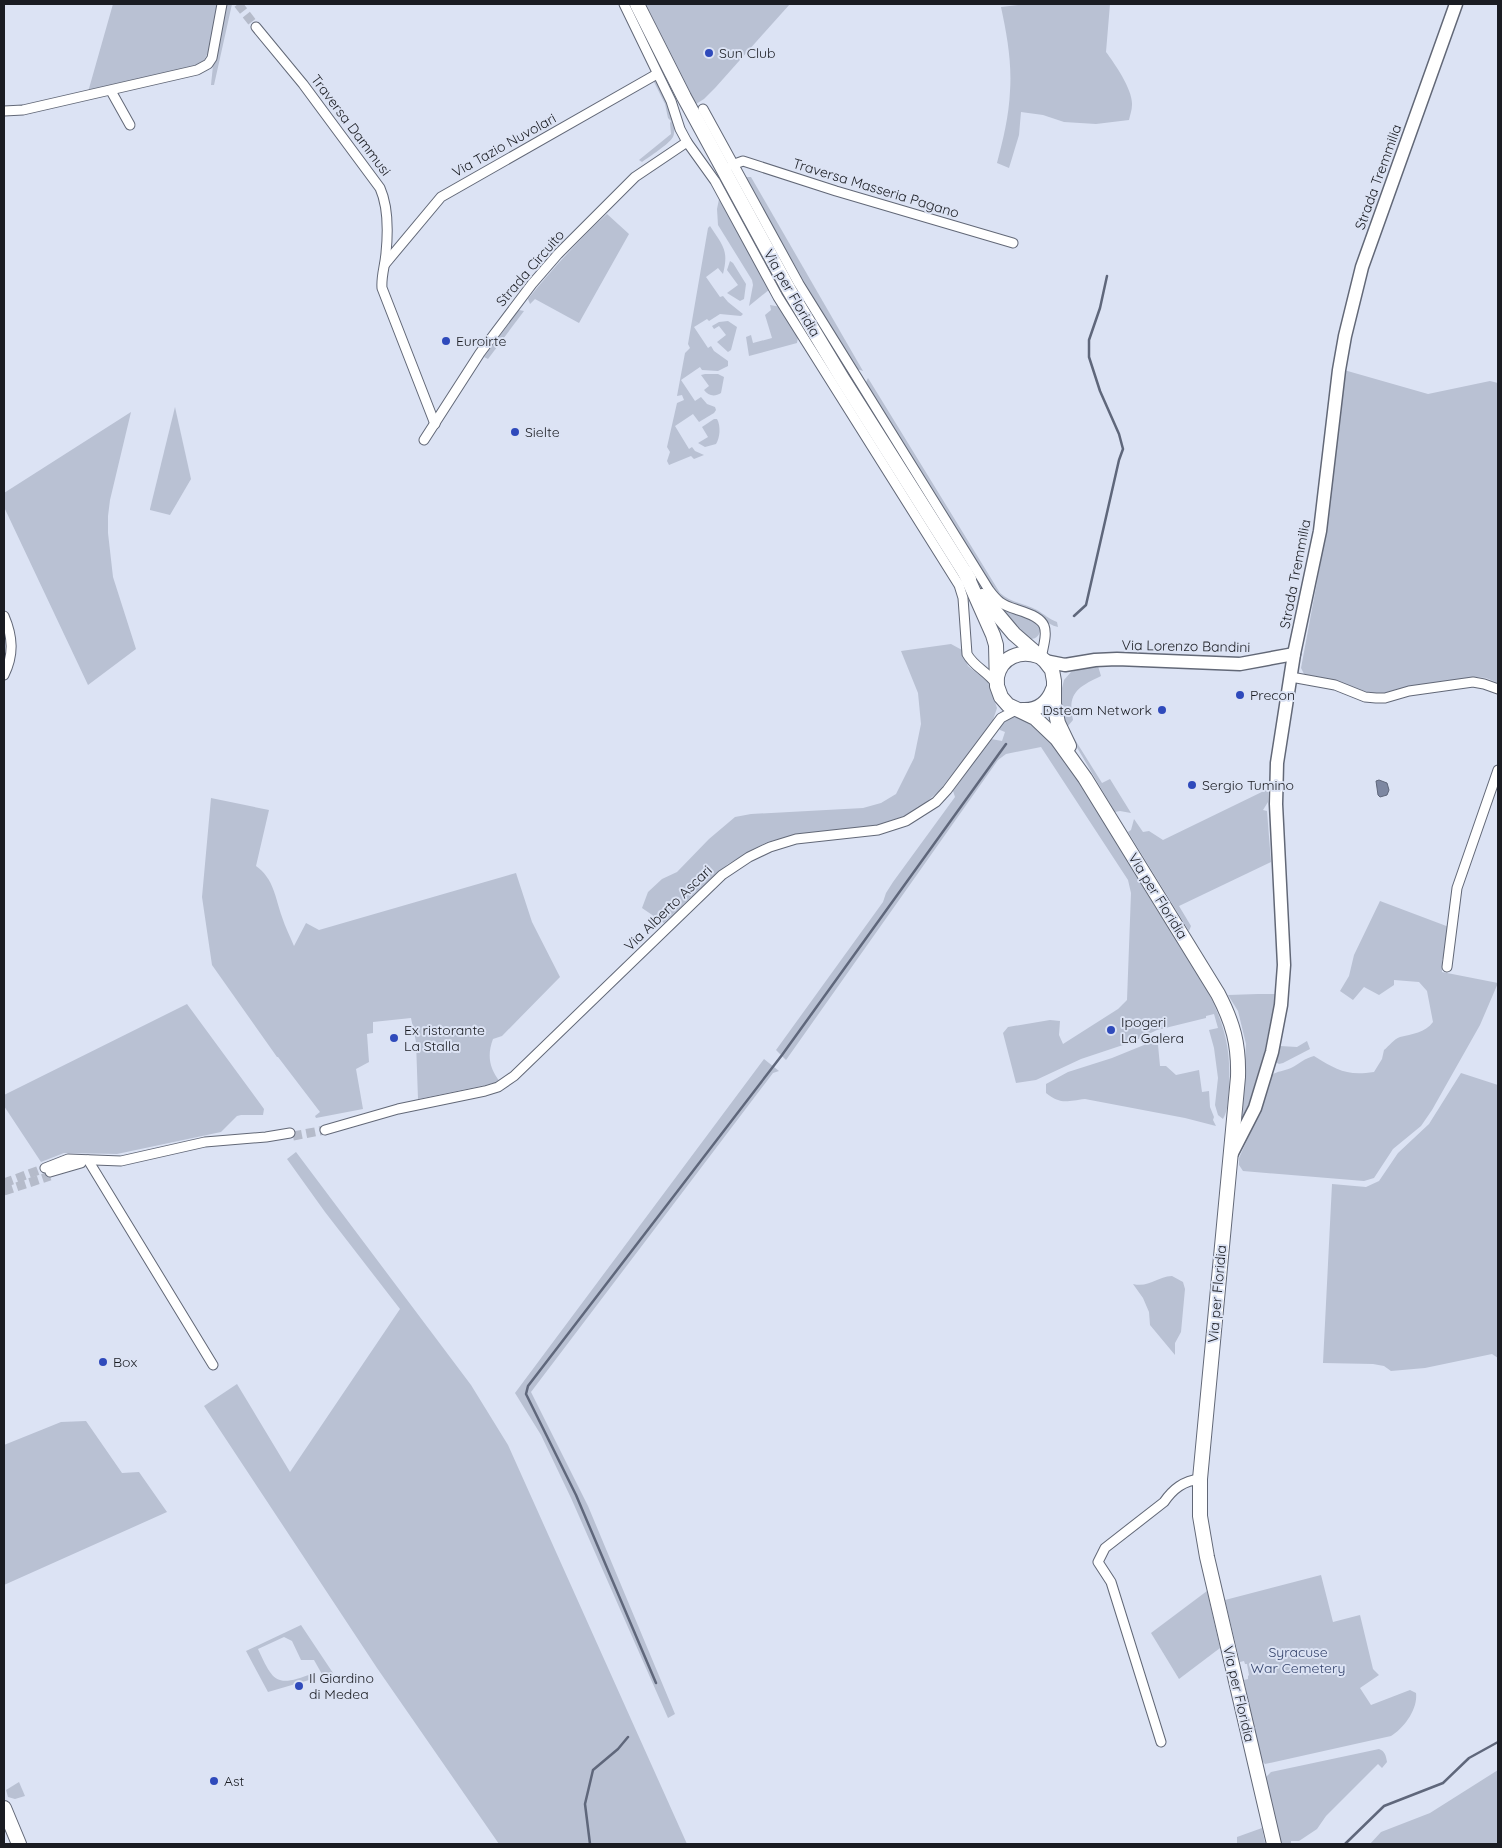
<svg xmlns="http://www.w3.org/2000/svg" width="1502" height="1848" viewBox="0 0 1502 1848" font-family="Quicksand,sans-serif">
  <rect width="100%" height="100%" fill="#dce3f4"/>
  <g fill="#b9c1d3">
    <path d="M113 4H218C214 24 214 50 200 65L88 92Z"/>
    <path d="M228 4H232L214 85H211C214 62 215 22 228 4Z"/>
    <path d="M646 4H790L715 88 704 99 696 104Z"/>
    <path d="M1027 4H1110L1106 52C1115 64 1133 90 1132 105 1132 110 1130 115 1129 120L1096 124 1064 122 1043 115 1021 112 1019 135 1009 168 997 163C1003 140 1009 116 1010 91 1012 63 1007 35 1001 7Z"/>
    <path d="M653 80C663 84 679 127 673 137 668 145 650 156 642 162L639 160 671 134 670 123 671 121 668 118 665 104Z"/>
    <path d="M744 177H751L863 371 854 368Z"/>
    <path d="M719 199 770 289 749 306 753 285 752 280 718 225 717 209Z"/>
    <path d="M607 214 629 234 579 323 535 299 530 304 528 299C552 269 579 240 607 214Z"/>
    <path d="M710 226C723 246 729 250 723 274L718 268 706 277 720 297 723 296 728 302 743 314 741 316 720 314 709 321 707 319 694 327 708 348 711 346 714 351 728 361V366L718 371 702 370 700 367 681 380 695 401 701 397 707 404 715 407 716 410 714 413 699 422 693 414 675 426 689 449 692 447 695 451 704 455 694 459 691 456 669 465 667 461 670 452 667 447 677 403 684 400 682 395 677 396 685 353 690 348 688 344 708 228Z"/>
    <path d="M730 261 733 263 746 284 744 299 740 301 727 293 738 285 727 270Z"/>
    <path d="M770 305 781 307 798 337 797 343 749 356 746 337 751 335 753 343 772 338 765 315 771 310Z"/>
    <path d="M519 310 524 311 488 359 484 357Z"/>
    <path d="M728 321 737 327 731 350 728 352 717 342 726 335 719 326 714 329 712 326 719 322Z"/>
    <path d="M1344 370 1428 394 1490 381 1498 383V683L1486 678 1475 677 1383 695H1370L1305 676 1301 668 1320 566Z"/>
    <path d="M705 374H718L724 377 721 393C715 397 708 396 704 390L709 386 701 375Z"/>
    <path d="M868 378 1000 593C1011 603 1024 603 1037 610 1044 614 1049 619 1057 622L1058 627C1045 624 1044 616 1034 612 1015 602 1008 608 992 588L865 384Z"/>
    <path d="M175 407 191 479 170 515 150 510V509Z"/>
    <path d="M131 412 110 500 108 516V533L113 577 136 649 88 685 4 507V493Z"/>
    <path d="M714 419H717C721 426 720 438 716 444L705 447 698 443 708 437 702 427Z"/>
    <path d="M995 604 1033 619 1040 626C1041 634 1037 640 1029 639Z"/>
    <path d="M951 644 962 650 968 666 988 682 997 708 992 723 939 791 924 804 904 816 876 826 796 835 767 842 728 864 711 878 664 923 642 908 648 892 662 879 677 872 709 839 735 817 751 814 863 808 881 803 896 794 914 758 921 724 918 693 901 651Z"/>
    <path d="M1098 666 1101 676C1078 687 1067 693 1073 720L1067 727 1102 783 1110 779 1131 813 1120 811 1115 812 1062 722 1060 696 1064 680 1071 672 1086 667Z"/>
    <path d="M1013 717 1030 720 1056 742 1207 990C1225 1025 1231 1049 1229 1089 1228 1099 1228 1111 1223 1119L1218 1115 1215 1105 1218 1078 1214 1048 1209 1030 1218 1028 1214 1014 1206 1016V1018L1157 1030 1132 1042 1081 1059 1036 1080 1016 1083 1003 1033 1008 1027 1050 1020 1060 1021 1059 1035 1063 1044 1118 1009 1127 1000 1131 893 1128 880 1041 747 1006 754 998 760 786 1060 776 1050 883 902 886 893 893 882 955 797 953 791 991 739 1002 741 1005 732 1000 730 998 727 1009 718Z"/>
    <path d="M1268 789V802L1263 810 1267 811 1271 862 1179 906 1191 926 1189 931 1128 832 1131 830 1134 819 1143 832 1149 831 1163 840Z"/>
    <path d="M211 798 269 810 256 866C274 879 275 897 282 917 285 927 290 936 294 946L306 923 319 930 516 873 532 922 560 977 502 1036 493 1039C487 1055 489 1068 500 1082L418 1099 416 1042 411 1018 373 1022V1033L367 1034 369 1062 356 1069 363 1109 316 1118 315 1116 320 1112 278 1057H277L212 965 202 897Z"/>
    <path d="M1380 901 1449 927 1445 958 1442 959V972L1498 983 1480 1025 1432 1110 1421 1126 1393 1149 1374 1178 1364 1181 1243 1171 1239 1165V1158L1260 1111 1271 1075C1278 1071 1284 1071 1291 1068 1299 1064 1305 1058 1314 1056 1337 1070 1346 1076 1374 1072L1382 1059 1384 1050C1389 1046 1394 1039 1400 1037 1412 1034 1425 1033 1433 1022L1427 991 1419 982 1394 980V985L1379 995 1364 987 1353 1000 1340 991 1349 976 1354 955Z"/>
    <path d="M1258 994H1276L1275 1000 1264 1054 1245 1116 1242 1117 1246 1044 1238 1011 1228 995Z"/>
    <path d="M187 1004 264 1109 263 1115H241L237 1116 221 1132 117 1154 64 1153 41 1162 4 1106V1095Z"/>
    <path d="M1165 1034 1166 1042 1158 1045 1160 1066H1166L1176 1075 1199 1070 1202 1092 1209 1091 1210 1107 1214 1117 1213 1120 1216 1126 1185 1118 1085 1099C1067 1101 1061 1105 1046 1093V1084L1068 1072 1112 1058 1144 1045 1158 1036Z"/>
    <path d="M1307 1041 1310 1049 1283 1063 1279 1064 1274 1061 1277 1050 1280 1046 1297 1047Z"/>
    <path d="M764 1059 779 1071 773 1073 531 1392 588 1506 675 1714 668 1718 571 1498 541 1435 515 1393Z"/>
    <path d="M1461 1073 1498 1085V1358L1492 1354 1425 1368 1391 1371 1384 1366 1373 1364 1323 1363 1332 1184 1366 1187 1379 1181 1398 1153 1429 1124Z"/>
    <path d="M296 1152 471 1385 508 1445 687 1844H499L377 1668 204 1406 237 1384 290 1472 400 1309 325 1212 287 1159Z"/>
    <path d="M1172 1276 1183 1282 1185 1289 1181 1332 1175 1343V1355L1150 1325 1149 1312 1143 1298 1133 1284C1149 1288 1156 1277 1172 1276Z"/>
    <path d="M86 1421 122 1473 139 1472 167 1512 4 1585V1445L61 1422Z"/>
    <path d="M1321 1575 1333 1622 1360 1615 1373 1669 1379 1675 1360 1688 1371 1705 1410 1690 1416 1693C1418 1709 1404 1728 1391 1736L1265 1764 1260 1759 1259 1753 1244 1680 1248 1679V1676L1249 1675 1247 1664H1245L1244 1661 1240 1662 1225 1600Z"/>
    <path d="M1207 1591 1220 1648 1179 1679 1151 1633Z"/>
    <path d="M301 1625 333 1673 323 1676 314 1660H301L292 1641 284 1637 258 1649C274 1684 277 1687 314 1673L316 1678 268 1692 246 1651Z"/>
    <path d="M1379 1749C1385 1751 1386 1756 1387 1762L1382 1768 1378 1764 1326 1816 1317 1829 1299 1841H1291V1844H1280L1265 1778 1271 1772Z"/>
    <path d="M1498 1770V1844H1370L1381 1832 1430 1813Z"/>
    <path d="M19 1782 25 1796 15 1799 8 1797 6 1790Z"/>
    <path d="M1262 1828 1265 1843 1263 1844H1237V1837Z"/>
  </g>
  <path fill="#7d87a1" stroke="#5f677b" d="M1379 780 1387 783 1389 790 1387 795 1380 797 1378 795 1376 781Z"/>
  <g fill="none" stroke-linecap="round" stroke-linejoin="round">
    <g stroke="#5f677b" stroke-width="2.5">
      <path d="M1074 616 1086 605 1119 460 1123 449 1119 434 1100 391 1089 357V340L1100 308 1107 276"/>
      <path d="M656 1683 576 1495 526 1394 528 1386 782 1055 1006 744"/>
      <path d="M590 1844 585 1804 593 1770 618 1749 628 1737"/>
      <path d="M1345 1844 1384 1806 1443 1783 1469 1758 1498 1742"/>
    </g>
    <g stroke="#b5bbca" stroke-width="9" stroke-dasharray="9 4.5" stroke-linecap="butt">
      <path d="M238 4 256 27"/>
      <path d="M293 1136 325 1130"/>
      <path d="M4 1183 45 1168"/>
      <path d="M4 1191 50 1176"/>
    </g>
    <g stroke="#626877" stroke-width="11">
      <g id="minor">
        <path d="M624 4 671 101 680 129 687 142 715 181 778 297 959 585 963 598 967 654C974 667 988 672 996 684"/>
        <path d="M256 27 303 84 380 188C388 206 388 233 386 253 385 266 381 276 382 288L435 424"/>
        <path d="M111 91 130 125"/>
        <path d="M703 109 799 284 989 590C992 594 996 599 1000 602 1005 606 1012 608 1018 610 1050 620 1048 627 1041 658"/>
        <path d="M4 111 23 110 197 70 208 64 212 58 222 4"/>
        <path d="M732 165 743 161 836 191 1013 243"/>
        <path d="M385 264 441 197 657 74"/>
        <path d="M424 440 480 353 532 284 558 254 635 177 687 142"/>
        <path d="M4 616C13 637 14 655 4 675"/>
        <path d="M1291 677 1335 685 1365 697 1376 698H1385L1409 691 1473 682 1484 684 1498 689"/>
        <path d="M1447 967 1457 888 1498 770"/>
        <path d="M325 1130 398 1109 485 1091 498 1087 514 1076 722 875 749 857 770 847 796 839 878 830 906 821 936 802 947 790 1001 718 1018 709"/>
        <path d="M88 1160 213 1365"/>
        <path d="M45 1168 68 1159 121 1161 205 1142 266 1137 290 1133"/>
        <path d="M50 1172 81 1163"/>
        <path d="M1161 1742 1111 1582 1098 1562 1105 1548 1164 1502C1173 1489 1183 1481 1200 1479"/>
      </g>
    </g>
    <g stroke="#626877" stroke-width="15">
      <g id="secondary">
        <path d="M1045 661 1065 665 1095 660 1117 659 1240 664 1294 654"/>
        <path d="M1232 1153 1255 1108 1272 1052 1281 1005 1284 965 1276 804 1277 763 1294 654 1320 531 1339 370 1345 336 1362 267 1456 4"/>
      </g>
    </g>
    <g stroke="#626877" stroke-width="16">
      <g id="primary">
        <path d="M637 4 684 97 789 290 842 378 969 579"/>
        <path d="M965 572 993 635 996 645 997 686 1001 697 1008 705 1035 718 1057 739 1085 778 1218 994C1233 1023 1239 1044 1238 1077L1200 1479V1516L1207 1557 1274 1844"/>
        <path d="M982 596 1014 634 1045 661 1052 670 1054 681V704L1058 723 1069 746"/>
        <path d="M997 677C1001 657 1020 650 1038 656"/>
        <path d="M1022 710C1037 711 1048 703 1053 689"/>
        <path d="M4 1808 19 1844"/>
      </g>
    </g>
    <use href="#minor" stroke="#fff" stroke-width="9"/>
    <use href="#secondary" stroke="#fff" stroke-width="12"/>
    <use href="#primary" stroke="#fff" stroke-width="14"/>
  </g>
  <g fill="#2f4abb" stroke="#dce3f4" stroke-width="2">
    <circle cx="709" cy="53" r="5"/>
    <circle cx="446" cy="341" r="5"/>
    <circle cx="515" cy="432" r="5"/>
    <circle cx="1240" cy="695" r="5"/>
    <circle cx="1162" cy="710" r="5"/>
    <circle cx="1192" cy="785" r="5"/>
    <circle cx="1111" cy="1030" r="5"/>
    <circle cx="394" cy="1038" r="5"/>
    <circle cx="103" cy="1362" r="5"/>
    <circle cx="299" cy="1686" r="5"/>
    <circle cx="214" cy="1781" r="5"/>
  </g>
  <g text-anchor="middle" stroke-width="4" stroke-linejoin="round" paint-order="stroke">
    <g font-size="14" fill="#1a1c22" stroke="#dce3f4" text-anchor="start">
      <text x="719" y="58">Sun Club</text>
      <text x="456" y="346">Euroirte</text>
      <text x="525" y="437">Sielte</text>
      <text x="1250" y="700">Precon</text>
      <text x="1152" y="715" text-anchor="end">Dsteam Network</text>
      <text x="1202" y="790">Sergio Tumino</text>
      <text x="1121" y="1027">Ipogeri<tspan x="1121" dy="16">La Galera</tspan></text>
      <text x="404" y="1035">Ex ristorante<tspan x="404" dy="16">La Stalla</tspan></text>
      <text x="113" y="1367">Box</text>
      <text x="309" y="1683">Il Giardino<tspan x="309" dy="16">di Medea</tspan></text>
      <text x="224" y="1786">Ast</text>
    </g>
    <g font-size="14" fill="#1a1c22" stroke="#dce3f4">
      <text transform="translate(351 125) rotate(53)" y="5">Traversa Dammusi</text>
      <text transform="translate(504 145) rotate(-29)" y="5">Via Tazio Nuvolari</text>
      <text transform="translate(1378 177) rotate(-70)" y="5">Strada Tremmilia</text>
      <text transform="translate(876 188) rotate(17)" y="5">Traversa Masseria Pagano</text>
      <text transform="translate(530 268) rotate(-49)" y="5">Strada Circuito</text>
      <text transform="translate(792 293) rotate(60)" y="5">Via per Floridia</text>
      <text transform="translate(1295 574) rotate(-79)" y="5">Strada Tremmilia</text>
      <text transform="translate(1186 646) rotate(1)" y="5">Via Lorenzo Bandini</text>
      <text transform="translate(1158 896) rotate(58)" y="5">Via per Floridia</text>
      <text transform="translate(668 908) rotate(-44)" y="5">Via Alberto Ascari</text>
      <text transform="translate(1217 1294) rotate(-85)" y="5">Via per Floridia</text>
      <text transform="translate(1239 1694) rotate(77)" y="5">Via per Floridia</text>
    </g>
    <g font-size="14" fill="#35446c" stroke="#dce3f4">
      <text x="1298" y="1657">Syracuse<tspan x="1298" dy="16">War Cemetery</tspan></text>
    </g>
  </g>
  <rect width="1502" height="1848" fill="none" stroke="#1a1c22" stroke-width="10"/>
</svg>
